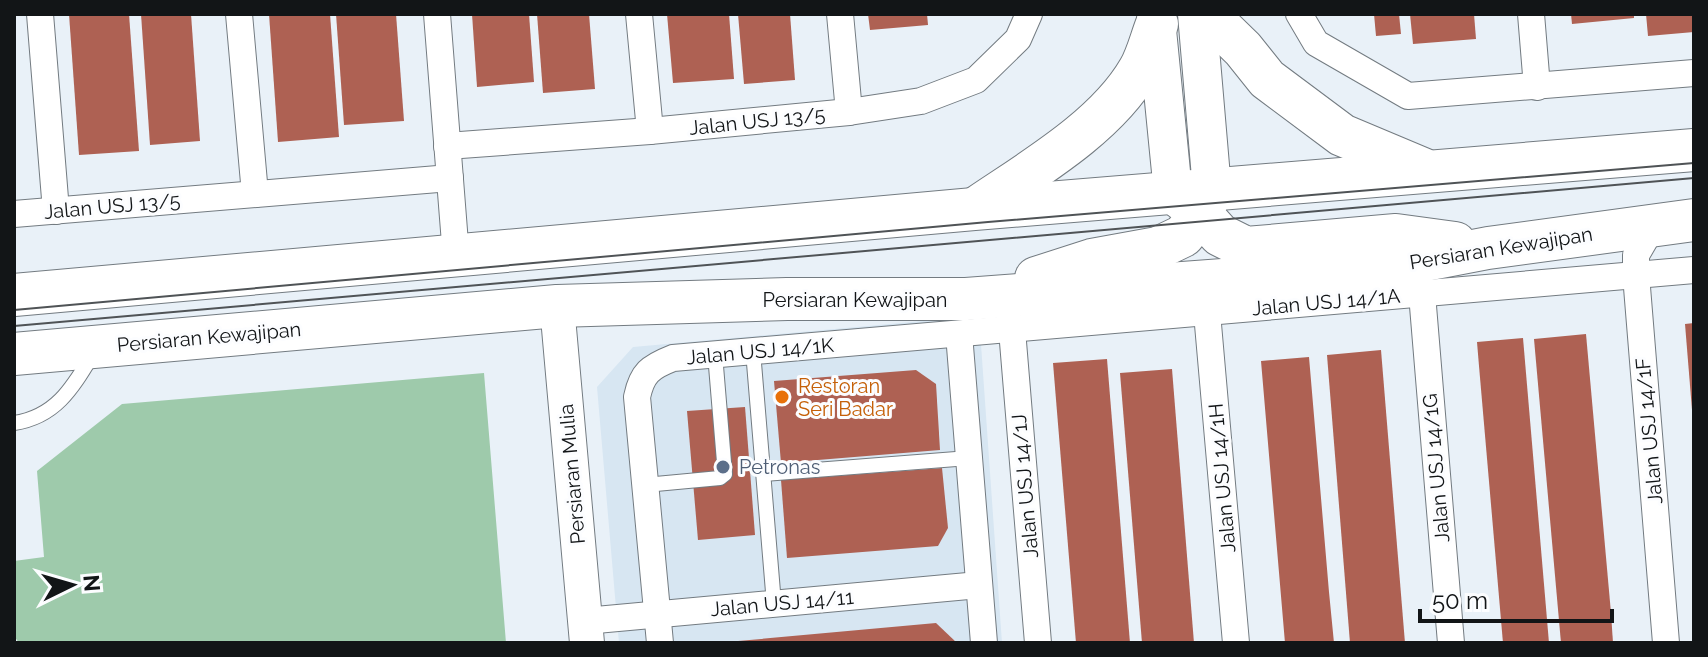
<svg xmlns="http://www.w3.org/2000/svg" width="1708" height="657" viewBox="0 0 1708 657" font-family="Raleway,sans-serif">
  <rect width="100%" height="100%" fill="#e9f1f8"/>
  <path fill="#d7e6f2" d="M979 316 1002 643H619L597 387 633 347Z"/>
  <path fill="#9ecaab" d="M484 373 506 643H19L14 636V561L44 557 37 471 122 404Z"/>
  <g fill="#ae6153">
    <path d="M69 14H129L139 151 79 155Z"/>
    <path d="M141 14H191L200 141 150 145Z"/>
    <path d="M269 14H330L339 137 278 142Z"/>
    <path d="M336 14H396L404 121 344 125Z"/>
    <path d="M472 14H529L534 82 477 87Z"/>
    <path d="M537 14H589L595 89 543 93Z"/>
    <path d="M667 14H729L734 79 673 83Z"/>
    <path d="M738 14H790L795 80 744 84Z"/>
    <path d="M868 14H927L928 25 870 30Z"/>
    <path d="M1374 14H1399L1401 34 1376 36Z"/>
    <path d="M1410 14H1474L1476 39 1413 44Z"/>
    <path d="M1571 14H1634V18L1572 24Z"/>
    <path d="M1646 14H1694V32L1648 36Z"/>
    <path d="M1694 323V410H1692L1685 324Z"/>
    <path d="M1586 334 1611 613 1613 643H1561L1534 339Z"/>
    <path d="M1523 338 1533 455 1549 643H1503L1479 366 1477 342Z"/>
    <path d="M1381 350 1405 643H1350L1327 355Z"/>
    <path d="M1309 357 1329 592 1334 643H1285L1261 361Z"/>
    <path d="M1107 359 1130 643H1076L1053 363Z"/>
    <path d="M1172 369 1194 643H1142L1120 373Z"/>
    <path d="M916 370 936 384 940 450 781 463 774 381Z"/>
    <path d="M745 407 755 535 698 540 687 411Z"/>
    <path d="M942 468 948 528 938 546 787 558 781 480Z"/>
    <path d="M936 623 957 643H738V641Z"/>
  </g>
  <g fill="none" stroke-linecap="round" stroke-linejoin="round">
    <g stroke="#737b81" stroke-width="16">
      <g id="service">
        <path d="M753 351 774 604"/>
        <path d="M14 423C56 417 73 387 93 354"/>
        <path d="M764 474 969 458"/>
        <path d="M645 485 720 478 725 474 715 354"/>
      </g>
    </g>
    <g stroke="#737b81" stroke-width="28">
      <g id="minor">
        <path d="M40 14 56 211"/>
        <path d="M239 14 255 194"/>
        <path d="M437 14 456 256"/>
        <path d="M639 14 650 131"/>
        <path d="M840 14 849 112"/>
        <path d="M1299 14 1316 43 1408 96 1694 73"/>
        <path d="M1531 14 1537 87"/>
        <path d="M447 146 650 131 849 112 921 101 976 80 1018 39 1029 14"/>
        <path d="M14 214 450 178"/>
        <path d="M1654 224 1636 255V275L1666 643"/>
        <path d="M1422 294 1451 643"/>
        <path d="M1207 313 1236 643"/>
        <path d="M1012 330 1038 643"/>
        <path d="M959 334 984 643"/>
        <path d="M585 621 979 585"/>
        <path d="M660 643 637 397C642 373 650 367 673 358L1694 270"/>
      </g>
    </g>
    <g stroke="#737b81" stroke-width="36">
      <path id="tertiary" d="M557 306 587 643"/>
    </g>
    <g stroke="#737b81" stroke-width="40">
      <g id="secondary">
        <path d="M1197 14 1212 189"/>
        <path d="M1156 20 1173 192"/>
      </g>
    </g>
    <g stroke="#737b81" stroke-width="44">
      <g id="primary">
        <path d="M1207 14 1243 49 1267 79 1342 135 1423 169"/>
        <path d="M1173 192 1201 214 1220 235 1246 248 1396 235 1455 243"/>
        <path d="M979 206C1032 170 1106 127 1139 70 1147 57 1151 39 1157 24"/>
        <path d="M1036 278 1092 260 1158 248 1183 236 1201 214 1212 189"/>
        <path d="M14 295 974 209 1694 150"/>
        <path d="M14 354 557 306 787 299H966L1384 268 1488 248 1694 220"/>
      </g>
    </g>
    <use href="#service" stroke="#fff" stroke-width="14"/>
    <use href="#minor" stroke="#fff" stroke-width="26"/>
    <use href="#tertiary" stroke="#fff" stroke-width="34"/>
    <use href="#secondary" stroke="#fff" stroke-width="38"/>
    <use href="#primary" stroke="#fff" stroke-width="42"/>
    <g stroke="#4f5356" stroke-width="2">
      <path d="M14 310 988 222 1694 163"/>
      <path d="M14 326 1694 178"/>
    </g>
  </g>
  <circle fill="#e8710a" stroke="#fcfdff" stroke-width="3" cx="782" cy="397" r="8"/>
  <circle fill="#5c6f8a" stroke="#fcfdff" stroke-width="3" cx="723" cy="467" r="8"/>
  <g text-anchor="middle" stroke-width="6" stroke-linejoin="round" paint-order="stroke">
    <g font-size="20" fill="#121517" stroke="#fcfdff">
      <text transform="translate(757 121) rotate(-6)" y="7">Jalan USJ 13/5</text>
      <text transform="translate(112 206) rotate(-5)" y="7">Jalan USJ 13/5</text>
      <text transform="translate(1501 248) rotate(-9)" y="7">Persiaran Kewajipan</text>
      <text x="855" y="307">Persiaran Kewajipan</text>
      <text transform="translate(1326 302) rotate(-5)" y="7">Jalan USJ 14/1A</text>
      <text transform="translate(209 337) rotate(-5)" y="7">Persiaran Kewajipan</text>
      <text transform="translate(760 351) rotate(-5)" y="7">Jalan USJ 14/1K</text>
      <text transform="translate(1649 431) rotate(-95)" y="7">Jalan USJ 14/1F</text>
      <text transform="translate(1436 468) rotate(-95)" y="7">Jalan USJ 14/1G</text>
      <text transform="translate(572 474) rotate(-95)" y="7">Persiaran Mulia</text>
      <text transform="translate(1222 478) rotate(-95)" y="7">Jalan USJ 14/1H</text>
      <text transform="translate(1025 486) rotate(-95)" y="7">Jalan USJ 14/1J</text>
      <text transform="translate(782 603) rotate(-5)" y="7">Jalan USJ 14/11</text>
    </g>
    <g font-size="20" fill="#c56008" stroke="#fcfdff" text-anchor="start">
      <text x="798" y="393">Restoran<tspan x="798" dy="23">Seri Badar</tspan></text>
    </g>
    <g font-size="20" fill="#4e5e75" stroke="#fcfdff" text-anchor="start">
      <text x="739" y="474">Petronas</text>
    </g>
  </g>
  <rect width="1708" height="657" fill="none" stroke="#121517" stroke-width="32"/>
  <g transform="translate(72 585) rotate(85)" stroke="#fcfdff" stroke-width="6" paint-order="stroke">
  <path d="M0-6L14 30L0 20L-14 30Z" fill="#121517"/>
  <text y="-12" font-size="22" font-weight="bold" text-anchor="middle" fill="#121517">N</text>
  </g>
  <path d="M1420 609v12h192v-12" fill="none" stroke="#121517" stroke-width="4"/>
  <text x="1432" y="609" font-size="24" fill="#121517" stroke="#fcfdff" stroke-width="6" paint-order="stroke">50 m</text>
</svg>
